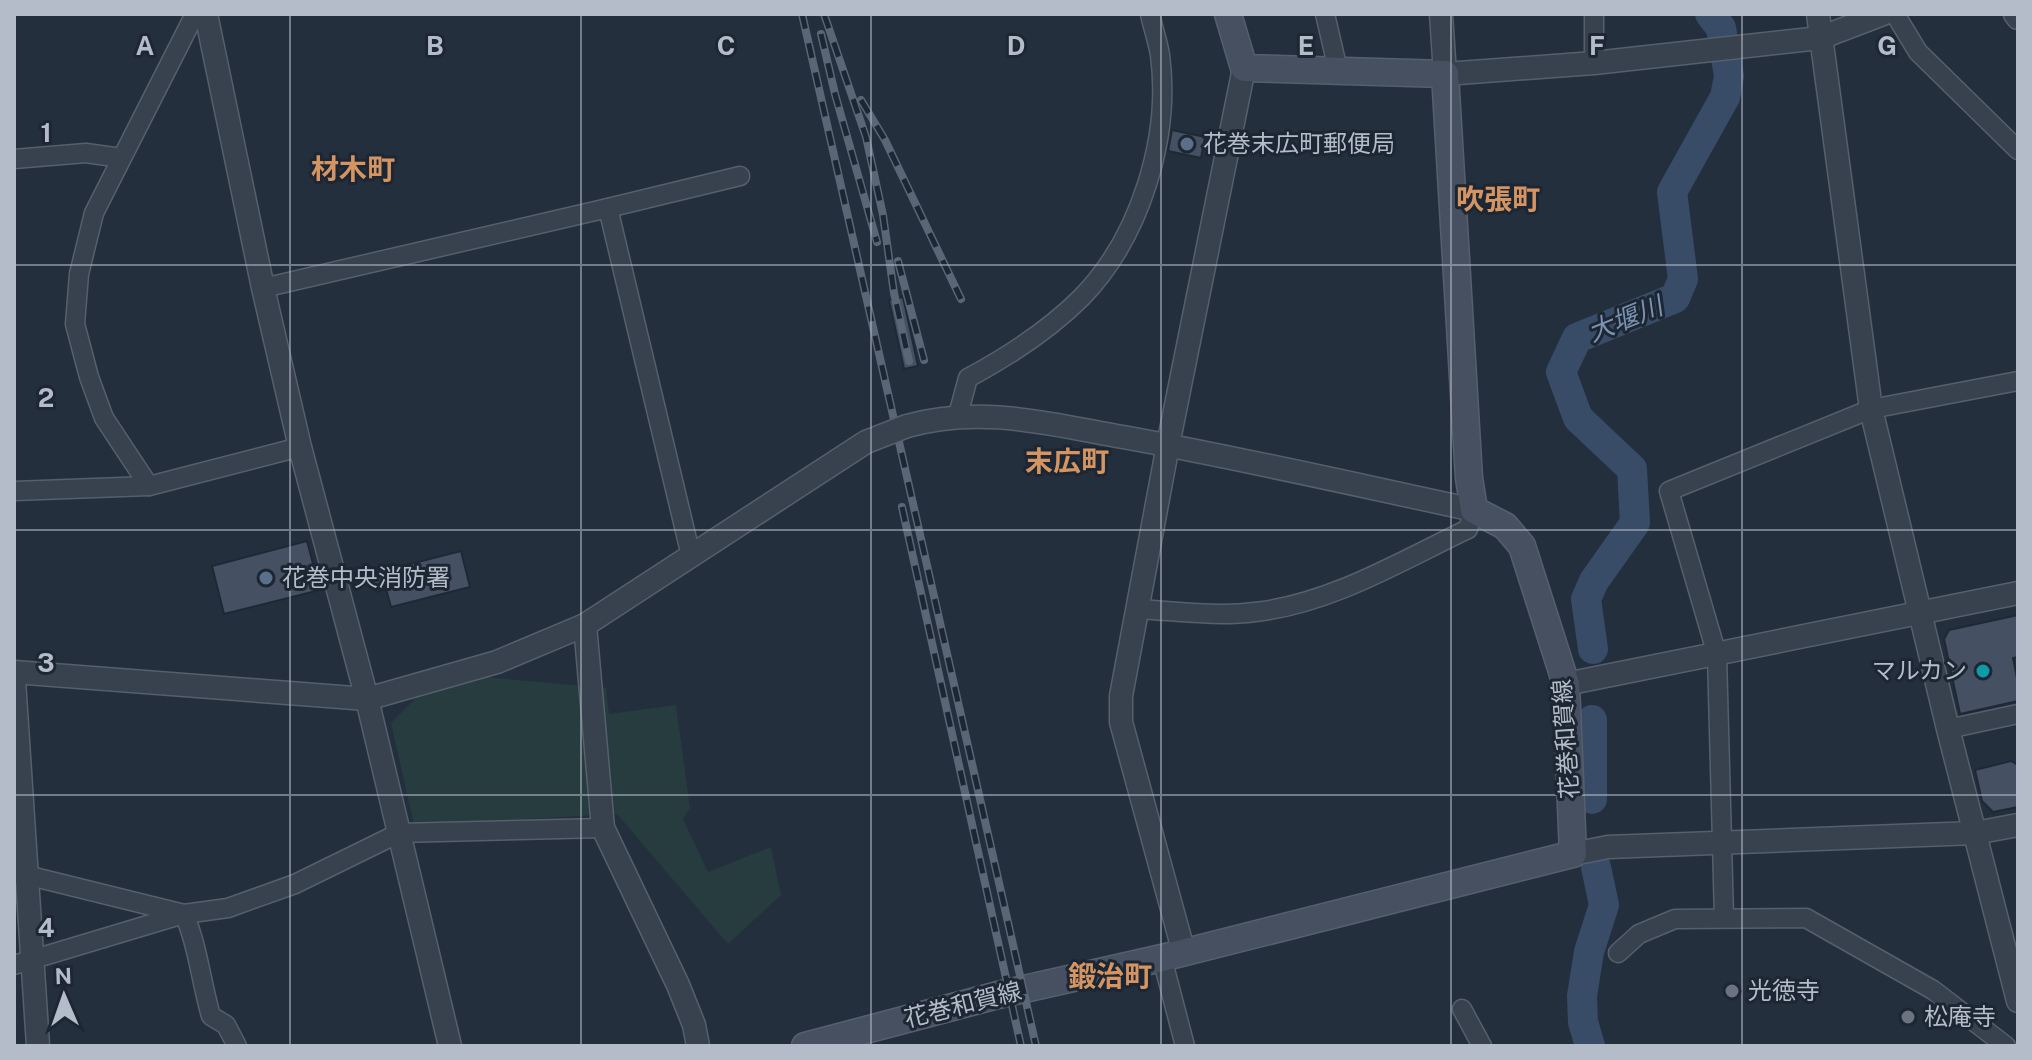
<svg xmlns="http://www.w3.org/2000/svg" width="2032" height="1060" viewBox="0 0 2032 1060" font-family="'Public Sans','Noto Sans JP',sans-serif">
  <rect width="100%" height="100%" fill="#242f3e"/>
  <path fill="#263c3f" d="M484 677 606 688 609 714 676 705 690 808 683 819 708 872 771 847 781 895 728 944 617 814 414 825 391 723 417 697Z"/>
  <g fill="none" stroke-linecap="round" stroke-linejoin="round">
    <g stroke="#394c67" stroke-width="30">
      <path d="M1593 649 1586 599 1594 581 1635 523 1632 469 1578 418 1561 372 1577 338 1675 298 1683 279 1672 192 1725 97 1729 76 1721 28 1710 14"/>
      <path d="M1592 720V799"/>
      <path d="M1590 1046 1583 1022 1582 996 1589 952 1604 905 1596 867"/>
    </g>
  </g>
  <g fill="#455162" stroke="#1f2835" stroke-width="2">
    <path d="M1172 130 1205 137 1201 158 1168 151Z"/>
    <path d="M903 297 918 366 904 369 889 300Z"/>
    <path d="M307 541 320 590 224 614 212 566Z"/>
    <path d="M461 551 470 587 391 607 386 589 376 592 371 574Z"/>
    <path d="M2018 615V657L2013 658 2018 683V701L1960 714 1944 639 1949 630Z"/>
    <path d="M2011 761 2018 765V807L1993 812 1982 801 1975 770Z"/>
  </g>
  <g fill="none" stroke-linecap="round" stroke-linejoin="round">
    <g stroke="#565f6c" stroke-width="21">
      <g id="minor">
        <path d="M1325 14 1338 70"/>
        <path d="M1895 14 1918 52 2018 150"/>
        <path d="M1594 63V14"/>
        <path d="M14 159 86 153 121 158"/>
        <path d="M608 208 740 176"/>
        <path d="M263 288 608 208 691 556"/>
        <path d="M958 415 968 378C1009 356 1049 330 1082 297 1140 237 1171 138 1160 55 1158 42 1153 28 1150 14"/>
        <path d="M149 486 104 418 89 377 75 324 79 274 94 213 195 14"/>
        <path d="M14 491 149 486 300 447"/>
        <path d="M1137 609C1176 611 1216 617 1255 612 1330 604 1401 561 1468 529L1474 510"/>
        <path d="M1948 729 2018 714"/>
        <path d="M14 872 184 914C198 946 201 982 211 1016L226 1025 237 1046"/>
        <path d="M1724 918 1717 655 1669 491 1871 409 2018 381"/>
        <path d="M1618 953 1639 934 1675 919 1806 918 1933 990 2006 1046"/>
        <path d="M1162 958 1185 1046"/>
        <path d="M14 965 184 914 228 908 295 884 399 833 603 828"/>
        <path d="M1462 1009 1482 1046"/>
      </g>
    </g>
    <g stroke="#565f6c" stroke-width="25">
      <g id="tertiary">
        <path d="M206 14 263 288 300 447 367 699 497 662 585 625 866 442"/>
        <path d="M1441 14 1445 74 1594 63 1820 38 1883 14"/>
        <path d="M1818 14 1871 409 1948 729 2018 1001"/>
        <path d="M2015 14 2018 18"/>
        <path d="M907 426C981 405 1049 424 1123 437 1240 458 1357 485 1474 510"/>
        <path d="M585 625 603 828 678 985 694 1025 698 1046"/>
        <path d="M14 672 367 699 450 1046"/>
        <path d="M14 680 38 1046"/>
        <path d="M1566 684 2018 593"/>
        <path d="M1573 854 1608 847 1975 833 2018 825"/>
        <path d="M1184 953 1121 722V696L1168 445 1244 68"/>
      </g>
    </g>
    <g stroke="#565f6c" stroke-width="29">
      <path id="secondary" d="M805 1046 998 995 1162 958 1573 854 1566 684 1522 546 1505 526 1474 510 1469 478 1445 74 1244 68 1228 14"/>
    </g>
    <use href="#minor" stroke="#38414e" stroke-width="18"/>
    <use href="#tertiary" stroke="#38414e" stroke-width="22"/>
    <use href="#secondary" stroke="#465061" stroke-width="26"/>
    <g stroke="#5a6575" stroke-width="8">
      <g id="rail">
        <path d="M802 14 1036 1046"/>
        <path d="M824 14 866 137 883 215 894 293 909 361"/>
        <path d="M821 34 835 94 877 242"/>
        <path d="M861 100 885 140 961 299"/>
        <path d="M898 261 924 360"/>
        <path d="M902 507 1021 1046"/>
      </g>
    </g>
    <use href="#rail" stroke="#1d2633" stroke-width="5" stroke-dasharray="15" stroke-linecap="butt"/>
    <g stroke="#565f6c" stroke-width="25" stroke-linecap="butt">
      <path id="tertiary-bridge" d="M866 442 907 426"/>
    </g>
    <use href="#tertiary-bridge" stroke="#38414e" stroke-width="22"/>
  </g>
  <path fill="none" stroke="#b4bcc9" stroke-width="2" stroke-opacity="0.55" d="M290 14V1046M581 14V1046M871 14V1046M1161 14V1046M1451 14V1046M1742 14V1046M14 265H2018M14 530H2018M14 795H2018"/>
  <g fill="#5c6f8a" stroke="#1d2633" stroke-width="3">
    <circle cx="1187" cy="144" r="8"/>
    <circle cx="266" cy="578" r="8"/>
  </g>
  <circle fill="#0f9aa8" stroke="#1d2633" stroke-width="3" cx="1983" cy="671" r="8"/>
  <g fill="#6b7280" stroke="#1d2633" stroke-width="3">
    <circle cx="1732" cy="991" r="8"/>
    <circle cx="1908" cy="1017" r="8"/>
  </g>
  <g text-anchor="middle" stroke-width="6" stroke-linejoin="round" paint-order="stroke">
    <g font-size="24" fill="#b4bcc9" stroke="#1d2633" text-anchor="start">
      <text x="1203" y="152">花巻末広町郵便局</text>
      <text x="282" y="586">花巻中央消防署</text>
      <text x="1967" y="679" text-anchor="end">マルカン</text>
      <text x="1748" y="999">光徳寺</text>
      <text x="1924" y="1025">松庵寺</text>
    </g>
    <g font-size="24" fill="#b4bcc9" stroke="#1d2633">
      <text transform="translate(1566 739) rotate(-94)" y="8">花巻和賀線</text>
      <text transform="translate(963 1005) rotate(-14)" y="8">花巻和賀線</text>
    </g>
    <g font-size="26" font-style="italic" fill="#7c92b1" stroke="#1d2633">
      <text transform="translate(1625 319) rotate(-22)" y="9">大堰川</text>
    </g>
    <g font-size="28" font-weight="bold" fill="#d59563" stroke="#1d2633">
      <text x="353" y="179">材木町</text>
      <text x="1498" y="209">吹張町</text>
      <text x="1067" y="471">末広町</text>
      <text x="1110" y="986">鍛治町</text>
    </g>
  </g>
  <g font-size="26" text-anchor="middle" font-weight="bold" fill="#b4bcc9" stroke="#1d2633" stroke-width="6" stroke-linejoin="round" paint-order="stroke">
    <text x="145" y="55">A</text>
    <text x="435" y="55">B</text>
    <text x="726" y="55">C</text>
    <text x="1016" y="55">D</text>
    <text x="1306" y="55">E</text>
    <text x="1597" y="55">F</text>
    <text x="1887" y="55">G</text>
    <text x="46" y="142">1</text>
    <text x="46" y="407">2</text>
    <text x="46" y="672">3</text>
    <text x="46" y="937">4</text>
  </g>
  <rect width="2032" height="1060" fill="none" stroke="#b4bcc9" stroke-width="32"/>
  <g transform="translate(64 996) rotate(358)" stroke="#1d2633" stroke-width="6" paint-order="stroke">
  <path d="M0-6L14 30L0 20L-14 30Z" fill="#b4bcc9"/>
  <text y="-12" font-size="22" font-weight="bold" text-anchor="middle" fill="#b4bcc9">N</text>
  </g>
</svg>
